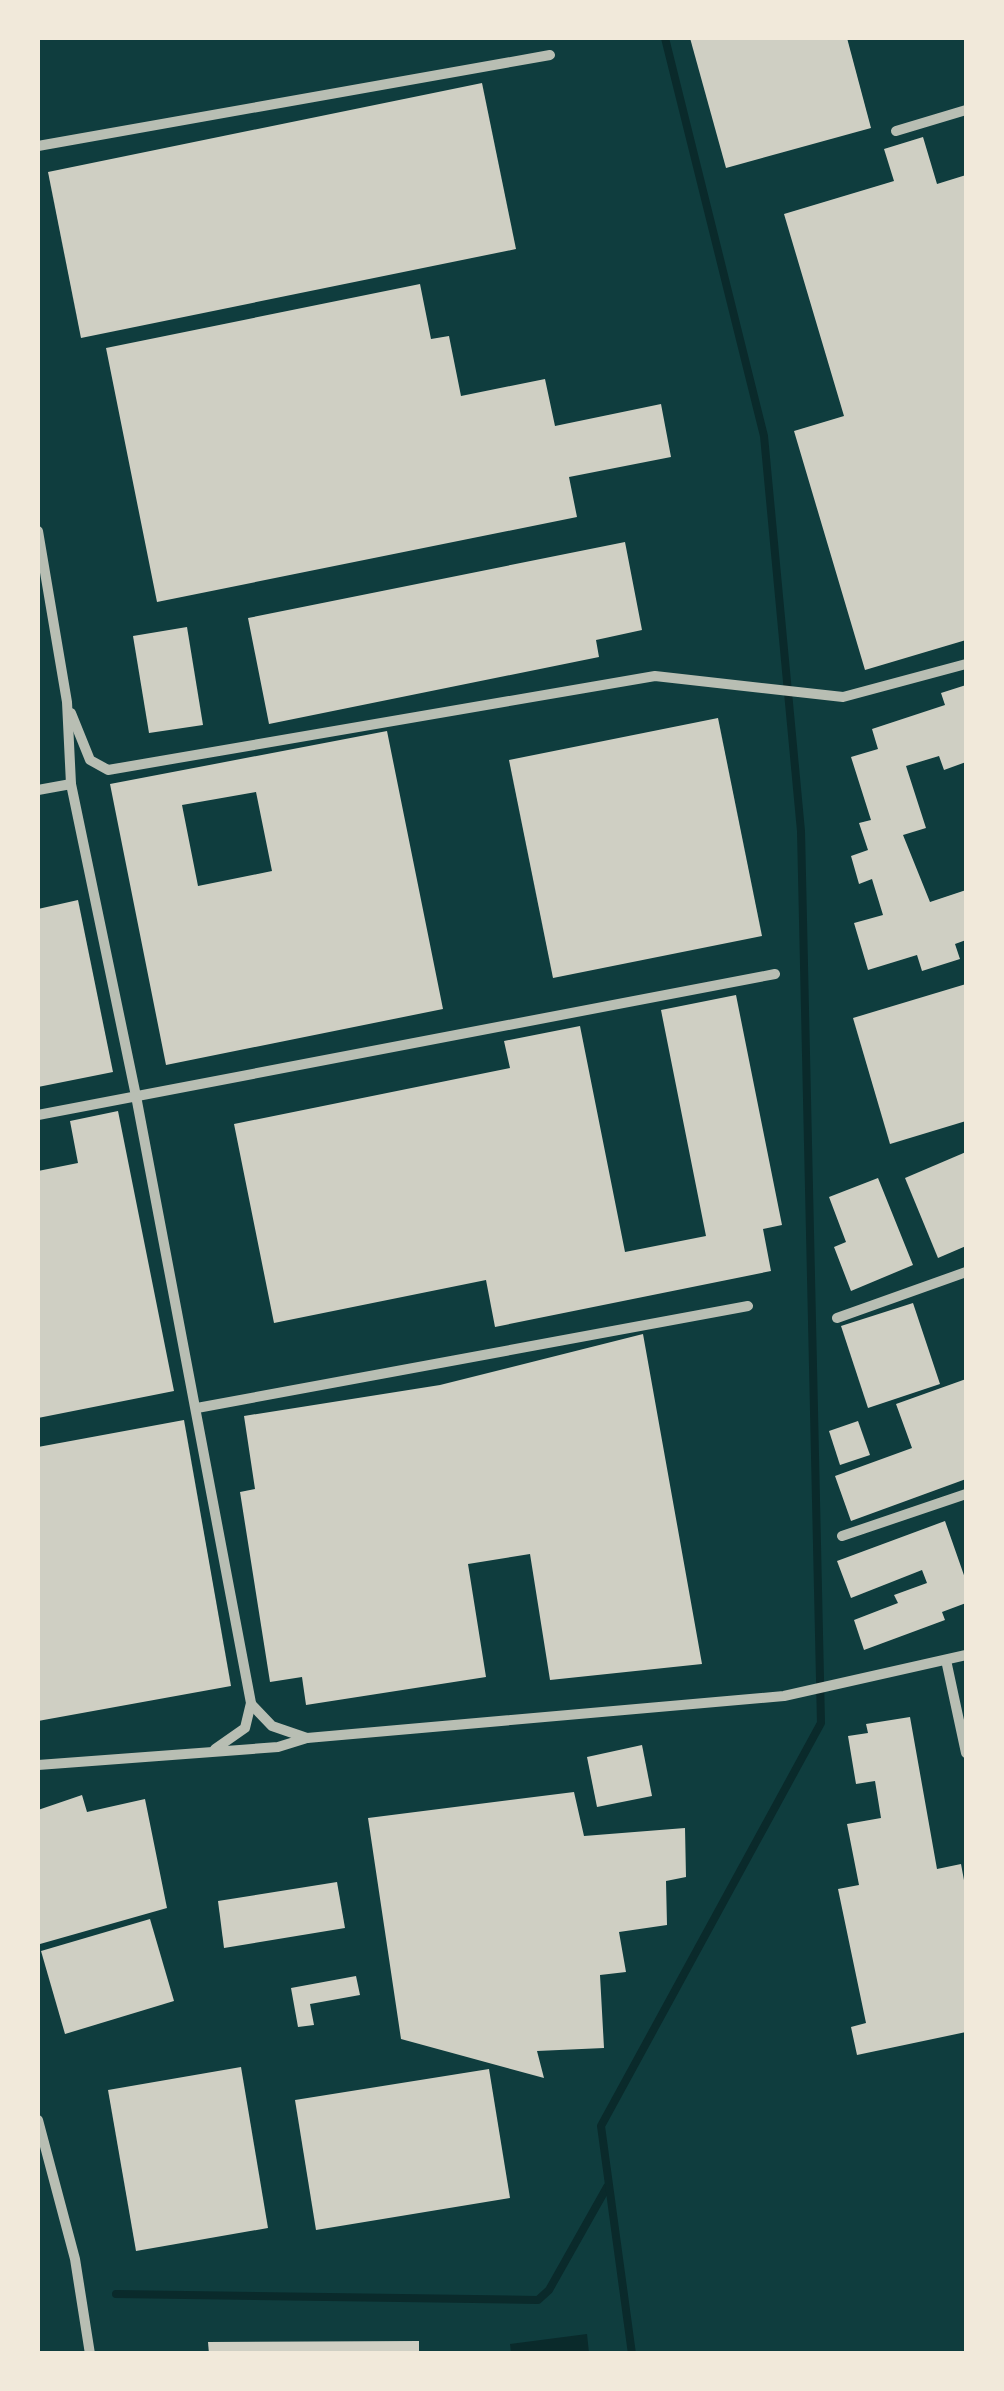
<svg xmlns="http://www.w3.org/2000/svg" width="1004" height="2391" viewBox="0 0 1004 2391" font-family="Montserrat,sans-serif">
  <rect width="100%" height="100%" fill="#0f3d3e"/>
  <path fill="#0a2a2b" d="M587 2334 589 2353H511L510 2344Z"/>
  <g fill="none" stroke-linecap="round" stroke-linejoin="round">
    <g stroke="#0a2a2b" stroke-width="8">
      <path d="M116 2294 538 2300 549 2290 607 2187"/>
      <path d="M632 2354 601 2126 821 1723 801 831 764 436 665 38"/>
    </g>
  </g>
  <g fill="#cfcfc3" fill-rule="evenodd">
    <path d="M690 38H847L871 128 726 168Z"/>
    <path d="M482 83 516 249 81 338 48 172Z"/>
    <path d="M923 137 937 184 966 175V640L865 670 794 431 844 416 784 214 894 181 884 149Z"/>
    <path d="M420 284 431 339 449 336 461 396 545 379 555 426 661 404 671 457 569 477 577 517 157 602 106 348Z"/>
    <path d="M625 542 642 630 596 640 599 657 269 724 248 618Z"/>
    <path d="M187 627 203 725 149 733 133 636Z"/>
    <path d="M966 685V762L944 770 939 756 906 766 926 828 903 835 930 902 966 890V940L955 944 960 959 922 971 917 955 868 970 854 923 883 915 872 879 859 884 851 856 868 850 859 823 871 820 851 757 878 749 872 729 945 705 941 693Z"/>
    <path d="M718 718 762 936 553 978 509 760Z"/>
    <path d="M387 731 443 1009 166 1065 110 784ZM256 792 272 871 198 886 182 805Z"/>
    <path d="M78 900 113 1072 38 1087V909Z"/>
    <path d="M966 984V1121L890 1144 853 1018Z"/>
    <path d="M736 995 782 1225 763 1229 771 1271 495 1327 486 1280 274 1323 234 1124 510 1068 504 1041 580 1026 625 1252 706 1236 661 1010Z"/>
    <path d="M118 1111 174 1391 38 1418V1171L78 1163 70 1121Z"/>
    <path d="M966 1152V1246L938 1258 905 1178Z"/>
    <path d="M878 1178 913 1265 851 1291 834 1247 846 1242 829 1197Z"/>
    <path d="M913 1303 940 1384 868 1408 841 1326Z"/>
    <path d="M643 1334 702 1664 550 1680 530 1554 468 1564 486 1677 306 1705 302 1677 270 1682 240 1492 255 1489 244 1416 440 1385Z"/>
    <path d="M966 1379V1479L851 1521 835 1476 912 1448 896 1404Z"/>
    <path d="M184 1420 231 1686 38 1721V1447Z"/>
    <path d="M858 1421 870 1455 840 1465 829 1431Z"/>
    <path d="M945 1521 966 1581V1603L942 1612 945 1620 864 1650 854 1620 898 1603 894 1595 927 1583 922 1570 851 1598 837 1561Z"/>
    <path d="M910 1717 937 1869 961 1864 966 1891V2032L857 2055 851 2027 866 2023 838 1889 859 1885 847 1824 881 1818 875 1781 856 1784 848 1736 868 1733 866 1724Z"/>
    <path d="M642 1745 652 1796 597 1807 587 1757Z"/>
    <path d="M574 1792 584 1836 685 1828 686 1877 666 1881 667 1925 619 1932 626 1972 600 1975 604 2048 537 2051 544 2078 401 2039 368 1818Z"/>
    <path d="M82 1795 87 1812 145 1799 167 1908 40 1944 38 1810Z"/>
    <path d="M337 1882 345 1928 224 1948 218 1901Z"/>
    <path d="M150 1919 174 2001 65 2034 41 1951Z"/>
    <path d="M356 1976 360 1995 310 2004 314 2025 298 2027 291 1988Z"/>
    <path d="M241 2067 268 2228 136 2251 108 2090Z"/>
    <path d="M489 2069 510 2198 316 2230 295 2100Z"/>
    <path d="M419 2341V2354H209L208 2342Z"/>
  </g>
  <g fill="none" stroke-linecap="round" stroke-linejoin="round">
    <g stroke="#b8beb3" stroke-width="10">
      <path d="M896 131 966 110"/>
      <path d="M38 146 550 55"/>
      <path d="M38 531 67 702 71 784 136 1096 251 1703 245 1728 215 1749"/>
      <path d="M71 713 90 760 108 770 655 676 843 697 966 664"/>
      <path d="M38 790 71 784"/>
      <path d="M38 1115 775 974"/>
      <path d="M837 1318 966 1272"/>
      <path d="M197 1408 748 1306"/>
      <path d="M842 1536 966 1494"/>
      <path d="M946 1660 966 1753"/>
      <path d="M251 1704 272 1726 307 1738"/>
      <path d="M38 1765 278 1747 307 1738 784 1696 966 1655"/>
      <path d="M38 2120 75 2259 90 2354"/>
    </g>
  </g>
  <rect width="1004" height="2391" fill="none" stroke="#f1e9da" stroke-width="80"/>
</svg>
